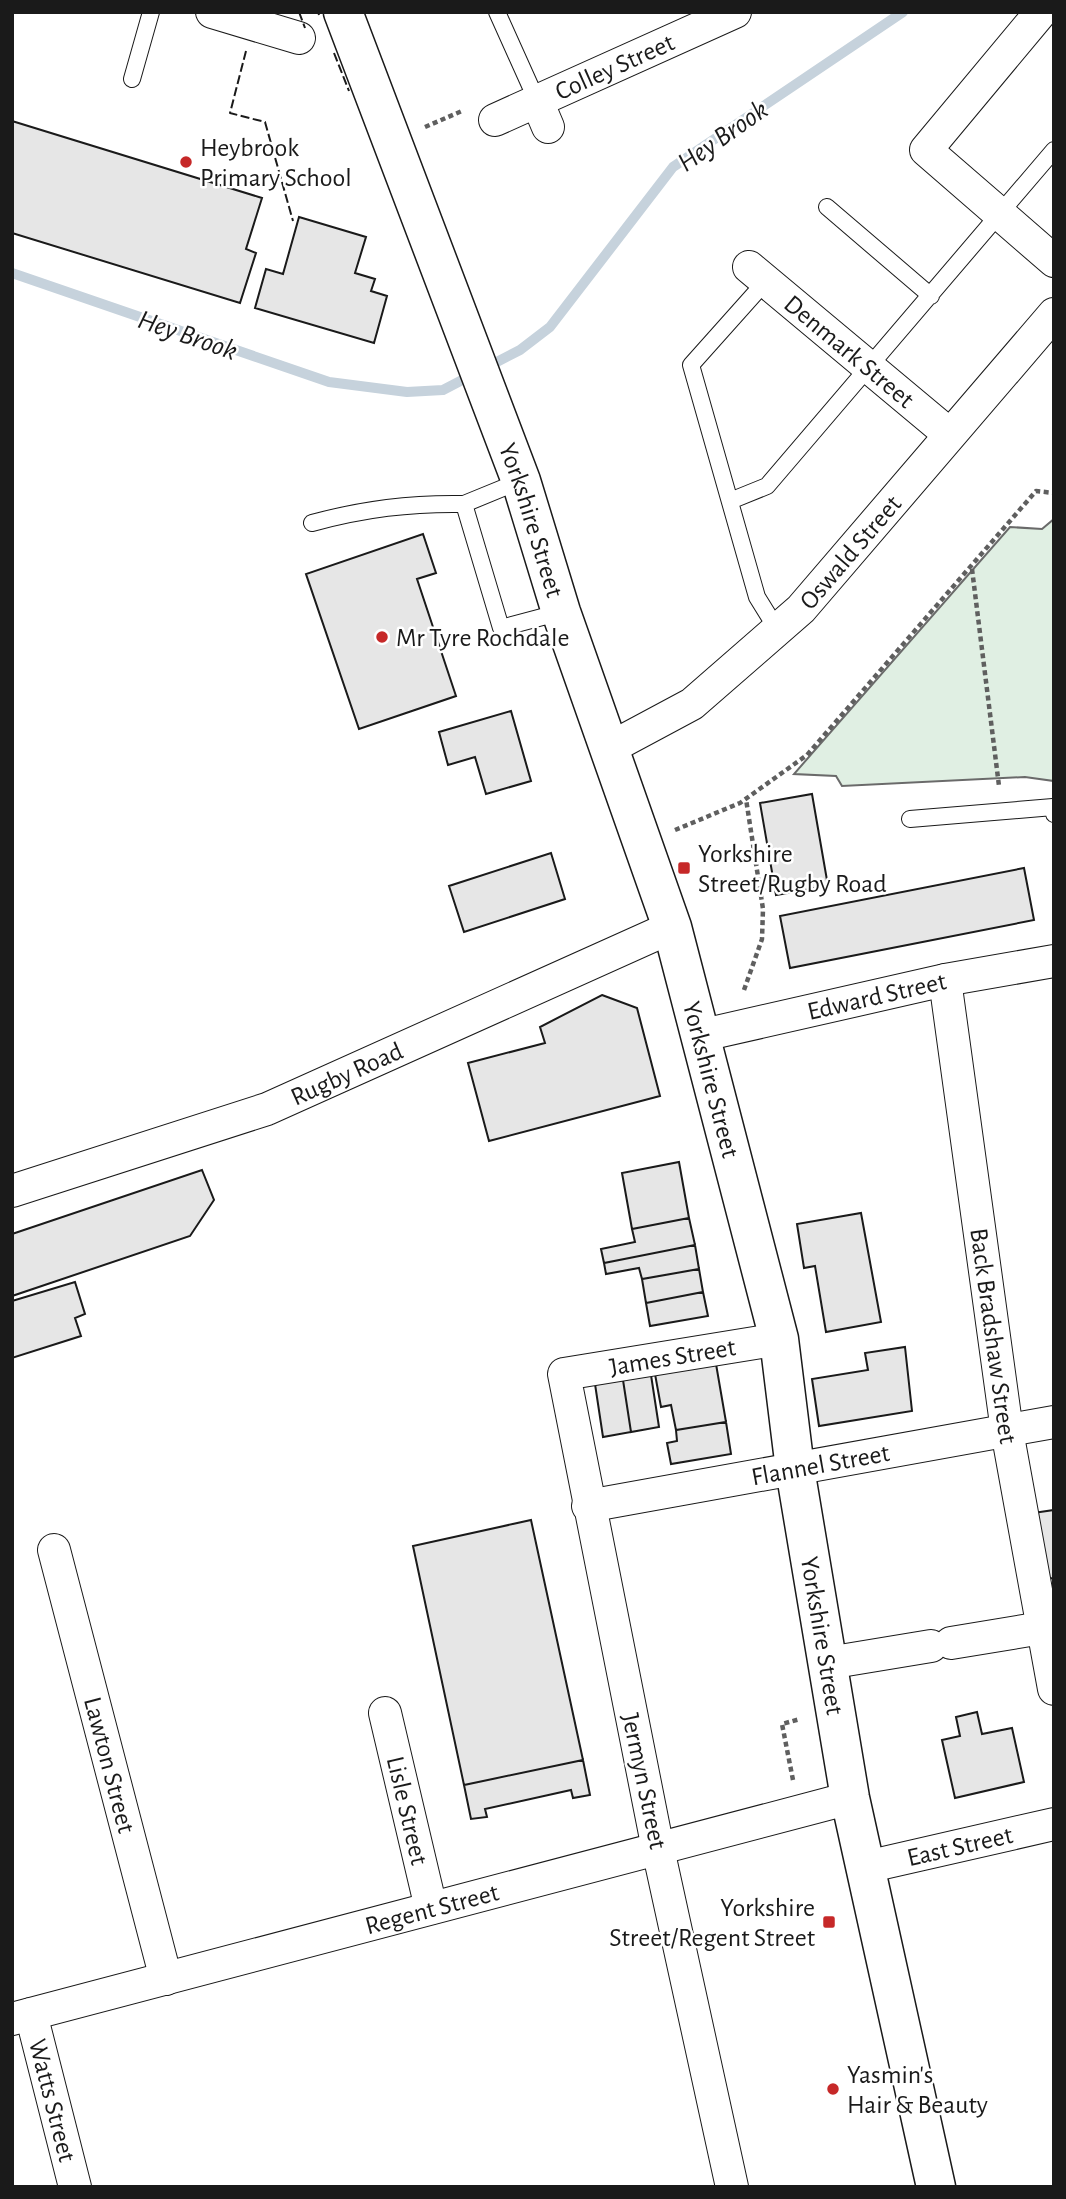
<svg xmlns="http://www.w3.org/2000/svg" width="1066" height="2199" viewBox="0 0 1066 2199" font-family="'Alegreya Sans',sans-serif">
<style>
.green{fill:#e0efe3;stroke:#6a6a6a;stroke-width:2}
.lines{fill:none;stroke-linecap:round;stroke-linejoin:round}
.stream{stroke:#c6d2dc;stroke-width:10}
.building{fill:#e6e6e6;stroke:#1a1a1a;stroke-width:2}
.lane-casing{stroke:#1a1a1a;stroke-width:18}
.street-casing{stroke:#1a1a1a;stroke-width:34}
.highway-casing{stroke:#1a1a1a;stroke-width:41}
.path{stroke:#5f5f5f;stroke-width:4.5;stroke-dasharray:5 3.5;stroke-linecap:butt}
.lane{stroke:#fff;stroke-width:16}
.street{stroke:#fff;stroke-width:32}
.highway{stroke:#fff;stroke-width:38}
.fence{stroke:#1a1a1a;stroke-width:2;stroke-dasharray:9 3.5;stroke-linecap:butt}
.poi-dot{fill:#c62828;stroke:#fff;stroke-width:2.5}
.labels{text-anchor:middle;stroke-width:5;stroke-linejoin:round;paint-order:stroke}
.street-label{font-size:26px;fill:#1a1a1a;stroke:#fff}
.poi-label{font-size:26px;fill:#1a1a1a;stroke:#fff;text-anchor:start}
.water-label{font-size:28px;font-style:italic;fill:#1a1a1a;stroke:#fff}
</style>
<rect width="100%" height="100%" fill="#fff"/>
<path class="green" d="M 1054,519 L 1054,781 L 1025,777 L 842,786 L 836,776 L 794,774 L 1010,527 L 1042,529 Z"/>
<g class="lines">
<path class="stream" d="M 12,273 L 329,382 L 407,392 L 443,390 L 520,350 L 550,327 L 673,167 L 903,12"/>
</g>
<path class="building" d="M 12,121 L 262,198 L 246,249 L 256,253 L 240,303 L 12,233 Z
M 299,217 L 366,237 L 355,273 L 375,279 L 371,291 L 387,296 L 374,343 L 255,308 L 266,269 L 283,274 Z
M 423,534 L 436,573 L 417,579 L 456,696 L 359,729 L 306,574 Z
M 511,711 L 531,781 L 486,794 L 475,757 L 448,765 L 439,732 Z
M 812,794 L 828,886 L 776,895 L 760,803 Z
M 551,853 L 565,899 L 464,932 L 449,886 Z
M 1024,868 L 1034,920 L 790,968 L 780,916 Z
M 602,995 L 637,1008 L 660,1096 L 489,1141 L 468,1063 L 545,1043 L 540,1027 Z
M 679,1162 L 689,1218 L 632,1229 L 622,1173 Z
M 202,1170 L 214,1200 L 190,1236 L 12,1296 L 12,1234 Z
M 861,1213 L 881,1322 L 826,1332 L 815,1266 L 804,1268 L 797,1224 Z
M 689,1218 L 695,1245 L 604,1263 L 601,1249 L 635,1242 L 632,1229 Z
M 695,1245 L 699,1269 L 642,1279 L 639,1268 L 606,1274 L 604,1263 Z
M 699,1269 L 703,1292 L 646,1303 L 642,1279 Z
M 75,1282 L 85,1314 L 75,1318 L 81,1336 L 12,1358 L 12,1301 Z
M 703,1292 L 708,1316 L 650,1326 L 646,1303 Z
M 905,1347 L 912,1411 L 819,1426 L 812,1379 L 868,1370 L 865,1353 Z
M 716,1364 L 726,1422 L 676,1430 L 671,1405 L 661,1407 L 655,1374 Z
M 651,1375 L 659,1427 L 631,1432 L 623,1380 Z
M 623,1380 L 631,1432 L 603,1437 L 595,1384 Z
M 726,1422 L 731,1454 L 671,1464 L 667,1443 L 677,1441 L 676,1430 Z
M 1054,1510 L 1054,1578 L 1036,1580 L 1026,1514 Z
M 531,1520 L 583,1760 L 464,1785 L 413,1546 Z
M 977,1712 L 982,1734 L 1012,1728 L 1024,1782 L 955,1798 L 942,1740 L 960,1736 L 956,1717 Z
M 583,1760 L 590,1795 L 573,1798 L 571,1790 L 485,1809 L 487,1817 L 471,1819 L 464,1785 Z"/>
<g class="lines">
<defs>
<path id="lane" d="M 497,12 L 537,101
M 132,79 L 151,12
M 827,207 L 931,296
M 766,281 L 691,365 L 757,597 L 778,631
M 520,481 L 464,504 L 501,628 L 561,612
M 730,501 L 767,486 L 1054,150
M 312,523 C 364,509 410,503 464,504
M 910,819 L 1053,807 L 1054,814"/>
<g id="street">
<path d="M 212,12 L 299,38"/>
<path d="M 1041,12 L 926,150 L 1054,261"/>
<path d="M 537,101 L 548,127"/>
<path id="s1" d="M 495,120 L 735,12"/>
<path id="s2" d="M 749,267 L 949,434"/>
<path id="s3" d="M 608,749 L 692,704 L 801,609 L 1054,314"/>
<path id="s4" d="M 945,980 L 1007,1431 L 1054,1689"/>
<path id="s5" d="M 699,1036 L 945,980 L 1054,961"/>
<path id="s6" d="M 12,1191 L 267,1109 L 672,927"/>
<path id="s7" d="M 588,1506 L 1054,1422"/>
<path id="s8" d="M 54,1550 L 166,1979"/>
<path d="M 951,1643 L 1054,1626"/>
<path d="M 828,1663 L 931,1646"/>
<path id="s9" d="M 385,1713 L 431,1908"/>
<path id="s10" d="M 866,1867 L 1054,1824"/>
<path id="s11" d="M 31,2014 L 75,2187"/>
<path id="s12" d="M 12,2019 L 850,1798"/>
<path id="s13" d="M 732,2187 L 658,1849 L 564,1374 L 779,1339"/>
</g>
<g id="highway">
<path id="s14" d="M 343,12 L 521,481 L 561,612 L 672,927 L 779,1339 L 795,1469 L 850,1798 L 936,2187"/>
</g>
</defs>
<use href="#lane" class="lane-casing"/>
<use href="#street" class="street-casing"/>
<use href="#highway" class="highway-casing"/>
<path class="path" d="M 425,127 L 462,111
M 972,569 L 999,786
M 675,830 L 740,803 L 807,755 L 1036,491 L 1054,493
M 744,990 L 762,939 L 763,909 L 746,799
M 793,1780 L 782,1724 L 800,1719"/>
<use href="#lane" class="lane"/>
<use href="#street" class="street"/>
<use href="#highway" class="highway"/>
<path class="fence" d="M 299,12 L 305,28
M 318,12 L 319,15
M 246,51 L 230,113 L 265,122 L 293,221
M 334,53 L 349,91"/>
</g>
<g class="poi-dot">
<circle cx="186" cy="162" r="7"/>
<circle cx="382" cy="637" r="7"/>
<rect x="677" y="861" width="14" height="14" rx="3.5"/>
<rect x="822" y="1915" width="14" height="14" rx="3.5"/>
<circle cx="833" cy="2089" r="7"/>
</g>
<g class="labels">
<g class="street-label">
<text dy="9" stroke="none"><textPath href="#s1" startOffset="131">Colley Street</textPath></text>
<text dy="9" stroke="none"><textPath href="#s2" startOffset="131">Denmark Street</textPath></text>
<text dy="9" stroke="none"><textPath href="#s14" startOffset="542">Yorkshire Street</textPath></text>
<text dy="9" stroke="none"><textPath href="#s3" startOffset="315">Oswald Street</textPath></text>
<text dy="9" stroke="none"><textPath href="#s5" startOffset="182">Edward Street</textPath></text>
<text dy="9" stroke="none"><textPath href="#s6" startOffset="355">Rugby Road</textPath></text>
<text dy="9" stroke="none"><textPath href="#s14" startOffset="1130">Yorkshire Street</textPath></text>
<text dy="9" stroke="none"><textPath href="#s4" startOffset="359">Back Bradshaw Street</textPath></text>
<text dy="9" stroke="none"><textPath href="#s13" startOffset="940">James Street</textPath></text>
<text dy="9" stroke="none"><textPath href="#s7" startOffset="236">Flannel Street</textPath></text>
<text dy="9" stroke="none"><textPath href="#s14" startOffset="1698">Yorkshire Street</textPath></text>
<text dy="9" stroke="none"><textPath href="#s8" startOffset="222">Lawton Street</textPath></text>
<text transform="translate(645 1781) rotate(78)" y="9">Jermyn Street</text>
<text dy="9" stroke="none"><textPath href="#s9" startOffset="100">Lisle Street</textPath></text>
<text dy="9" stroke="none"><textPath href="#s10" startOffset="96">East Street</textPath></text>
<text dy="9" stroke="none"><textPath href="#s12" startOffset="434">Regent Street</textPath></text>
<text dy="9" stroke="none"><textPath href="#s11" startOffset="89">Watts Street</textPath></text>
</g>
<g class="poi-label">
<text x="200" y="156">Heybrook<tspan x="200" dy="30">Primary School</tspan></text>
<text x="396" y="646">Mr Tyre Rochdale</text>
<text x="698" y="862">Yorkshire<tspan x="698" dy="30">Street/Rugby Road</tspan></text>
<text x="815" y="1916" text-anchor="end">Yorkshire<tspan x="815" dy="30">Street/Regent Street</tspan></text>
<text x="847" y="2083">Yasmin's<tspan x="847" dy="30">Hair &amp; Beauty</tspan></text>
</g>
<g class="water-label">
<text transform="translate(722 135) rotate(-35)" y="10">Hey Brook</text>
<text transform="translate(188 334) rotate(19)" y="10">Hey Brook</text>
</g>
</g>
<rect width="1066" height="2199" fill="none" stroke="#1a1a1a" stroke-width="28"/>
</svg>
